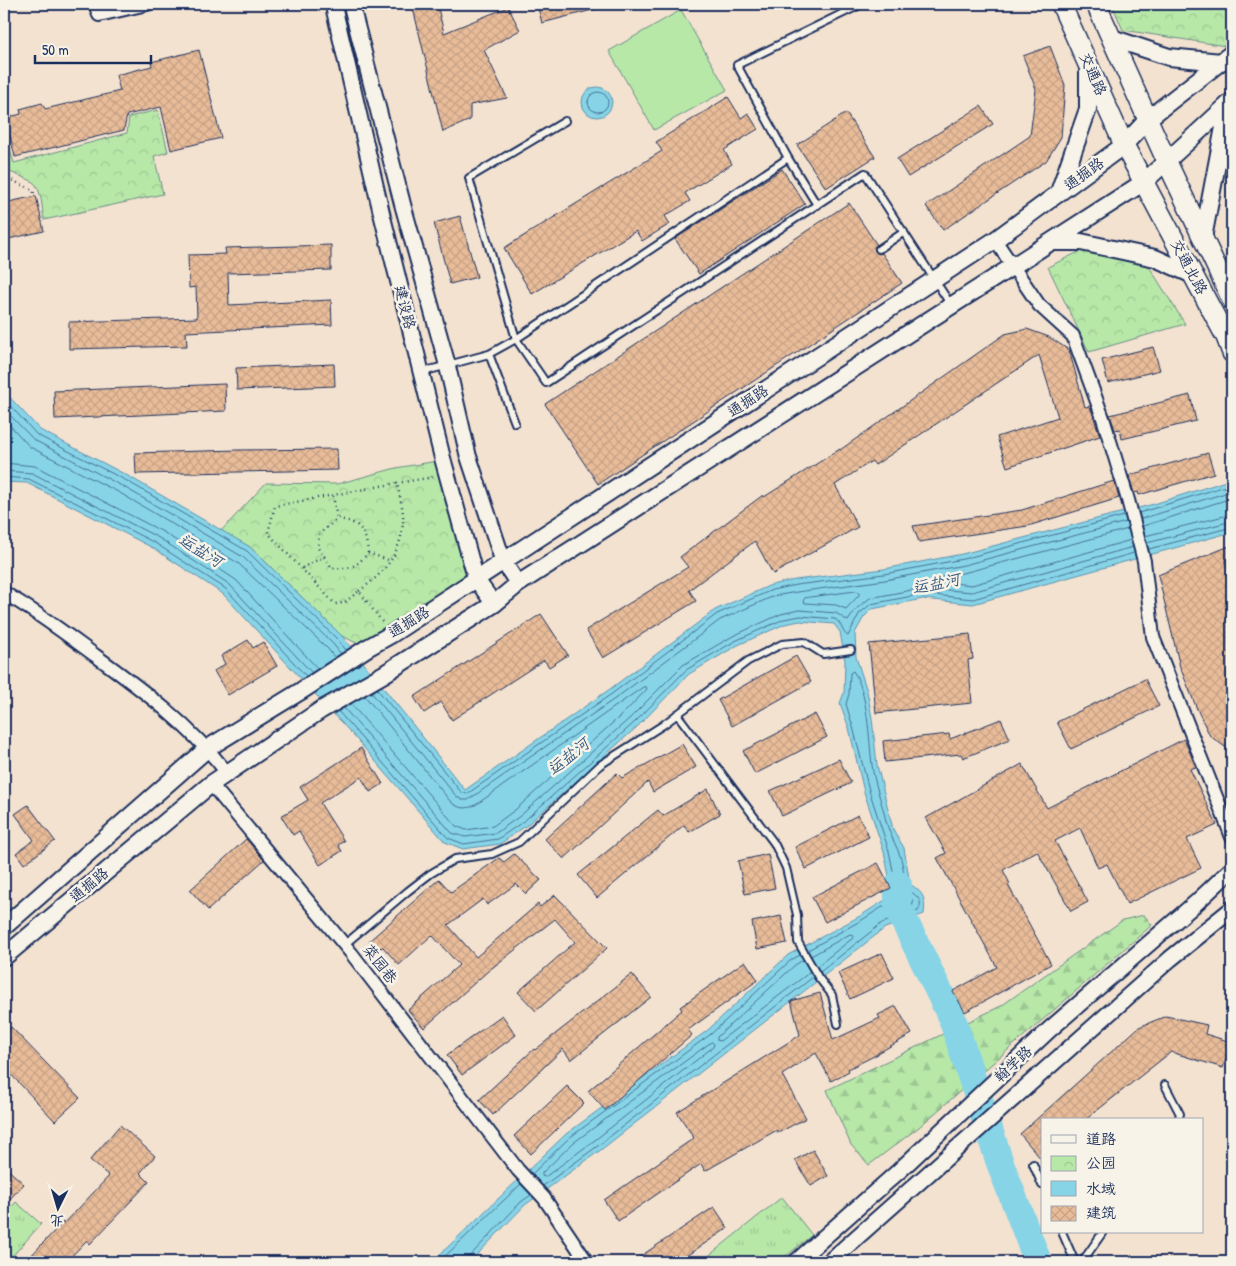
<svg xmlns="http://www.w3.org/2000/svg" width="1236" height="1266" viewBox="0 0 1236 1266" font-family="'Patrick Hand','LXGW WenKai TC',sans-serif">
<style>
.grass{fill:url(#grass-tufts);stroke:#698c83}
.forest{fill:url(#forest-firs);stroke:#698c83}
.park{fill:url(#park-crowns);stroke:#698c83}
.garden{fill:#b7e8a8;stroke:#698c83}
.water{fill:#87d4e7;stroke:#5c92b0}
.lines{fill:none;stroke-linecap:round;stroke-linejoin:round}
.shore{stroke:#467195;stroke-width:1}
.river{stroke:#87d4e7;stroke-width:28}
.building{fill:url(#building-cross-hatch);stroke:#1b2f5e}
.service-casing{stroke:#1b2f5e;stroke-width:10}
.minor-casing{stroke:#1b2f5e;stroke-width:16}
.tertiary-casing{stroke:#1b2f5e;stroke-width:19}
.secondary-casing{stroke:#1b2f5e;stroke-width:20}
.primary-casing{stroke:#1b2f5e;stroke-width:22}
.path{stroke:#1b2f5e;stroke-width:2.5;stroke-dasharray:1 4;stroke-linecap:butt}
.service{stroke:#f7f3e8;stroke-width:6}
.minor{stroke:#f7f3e8;stroke-width:12}
.tertiary{stroke:#f7f3e8;stroke-width:15}
.secondary{stroke:#f7f3e8;stroke-width:16}
.primary{stroke:#f7f3e8;stroke-width:19}
.labels{text-anchor:middle;stroke-width:5;stroke-linejoin:round;paint-order:stroke}
.street-label{font-size:15px;fill:#1b2f5e;stroke:#f7f3e8}
.water-label{font-size:16px;font-style:italic;fill:#365880;stroke:#f7f3e8}
</style>
<defs>
<pattern id="grass-tufts" width="24" height="20" patternUnits="userSpaceOnUse" patternTransform="scale(1.25)"><rect width="24" height="20" fill="#b7e8a8"/><path d="M3 7l-1-3M5 7V3M7 7l1-3M15 17l-1-3M17 17v-4M19 17l1-3" fill="none" stroke="#9dc793"/></pattern>
<pattern id="forest-firs" width="22" height="20" patternUnits="userSpaceOnUse" patternTransform="scale(1.25)"><rect width="22" height="20" fill="#b7e8a8"/><path d="M5 1l3.5 6h-7zM16 11l3.5 6h-7z" fill="#9dc793"/></pattern>
<pattern id="park-crowns" width="20" height="18" patternUnits="userSpaceOnUse" patternTransform="scale(1.25)"><rect width="20" height="18" fill="#b7e8a8"/><path d="M2 6a3 3 0 1 1 6 0M12 15a3 3 0 1 1 6 0" fill="none" stroke="#9dc793"/></pattern>
<pattern id="building-cross-hatch" width="8" height="8" patternUnits="userSpaceOnUse" patternTransform="scale(1.25)"><rect width="8" height="8" fill="#e9bc99"/><path d="M0 0l8 8M0 8l8-8" fill="none" stroke="#c7a286"/></pattern>
</defs>
<rect width="100%" height="100%" fill="#f3e2d0"/>
<filter id="ink" filterUnits="userSpaceOnUse"><feTurbulence type="fractalNoise" baseFrequency=".02" numOctaves="2"/><feDisplacementMap in="SourceGraphic" scale="10" xChannelSelector="R" yChannelSelector="G"/><feConvolveMatrix kernelMatrix="1 2 1 2 8 2 1 2 1" color-interpolation-filters="sRGB"/></filter>
<g filter="url(#ink)">
<path class="grass" d="M 782,1197 L 812,1235 L 779,1262 L 701,1262 Z
M 16,1202 L 41,1224 L 7,1262 L 4,1262 L 4,1216 Z"/>
<path class="forest" d="M 1144,915 L 1152,925 L 919,1127 L 869,1165 L 851,1145 L 827,1090 L 1001,1006 L 1123,920 Z"/>
<path class="park" d="M 1112,4 L 1232,4 L 1232,47 L 1123,30 Z
M 158,110 L 168,152 L 154,156 L 163,194 L 44,220 C 42,209 42,189 33,182 C 26,177 13,175 4,168 L 4,129 L 14,163 L 127,133 L 129,117 Z
M 1095,244 L 1145,260 L 1185,324 L 1089,352 L 1048,267 Z
M 443,460 L 476,579 L 367,648 L 342,636 L 250,547 L 221,531 L 266,483 L 337,484 L 396,468 Z"/>
<path class="garden" d="M 681,10 L 727,90 L 654,130 L 609,51 Z"/>
<path class="water" d="M582 102a15 15 0 1 1 30 0a15 15 0 1 1-30 0Z
M 4,391 L 40,430 L 130,477 L 250,547 L 342,636 L 465,790 L 610,689 L 715,610 L 771,585 L 795,580 L 884,569 L 962,554 L 1154,504 L 1232,479 L 1232,532 L 973,604 L 923,599 L 872,609 L 864,617 L 855,633 L 856,657 L 867,691 L 872,718 L 877,765 L 893,829 L 904,848 L 910,884 C 923,893 926,897 924,914 L 885,928 L 602,1149 L 525,1205 L 470,1262 L 432,1262 L 566,1134 L 708,1030 L 788,955 L 860,916 L 893,895 L 884,852 L 864,792 L 849,728 L 840,703 L 844,693 L 845,661 L 840,632 L 834,624 L 800,621 L 785,624 L 738,645 L 689,674 L 638,726 L 527,825 L 500,844 L 463,849 L 445,842 L 352,734 L 223,594 L 153,548 L 27,483 L 4,482 Z"/>
<g class="lines">
<path class="shore" d="M588 102a10 10 0 1 1 20 0a10 10 0 1 1-20 0Z
M 4,399 L 37,435 L 127,481 L 247,551 L 338,640 L 346,650
M 4,409 L 34,440 L 124,487 L 243,557 L 333,644 L 341,654
M 4,419 L 30,447 L 120,493 L 238,563 L 328,649 L 335,658
M 4,463 L 35,466 L 163,532 L 236,580 L 318,669
M 4,471 L 32,473 L 159,538 L 229,584 L 312,673
M 4,477 L 29,479 L 155,543 L 226,589 L 306,676
M 1139,513 L 1232,484
M 1141,519 L 1232,491
M 1143,526 L 1232,498
M 1128,529 L 967,572 L 942,577 L 940,580 L 942,582 L 972,585 L 1131,540
M 1145,536 L 1232,514
M 1147,543 L 1232,521
M 1149,549 L 1232,527
M 857,591 L 859,592 L 859,595 L 846,609 L 836,605 L 805,603 L 803,601 L 805,598 Z
M 377,689 L 461,792 L 467,794 L 613,693 L 717,614 L 772,590 L 796,585 L 884,574 L 963,559 L 1124,516
M 371,692 L 456,796 L 462,800 L 468,800 L 616,698 L 720,620 L 774,596 L 797,592 L 885,580 L 964,565 L 1126,522
M 351,704 L 456,826 L 466,830 L 493,826 L 515,810 L 625,712 L 647,689 L 646,687 L 643,687 L 477,804 C 467,810 458,809 450,801 L 365,696
M 344,708 L 452,833 L 465,837 L 496,833 L 520,816 L 630,718 L 683,665 L 733,636 L 781,614 L 799,610 L 836,613 L 848,621 L 856,609 L 870,598 L 922,588 L 972,592 L 1133,547
M 338,711 L 448,838 L 464,844 L 498,839 L 524,821 L 635,722 L 686,670 L 735,641 L 784,619 L 801,616 L 835,619 C 842,623 842,633 848,636 L 859,614 L 871,604 L 923,594 L 973,599 L 1134,553
M 906,896 L 912,899 L 913,905 L 895,911 L 895,907 L 901,903 Z
M 808,950 L 862,920 L 895,899 L 898,895 L 889,851 L 869,790 L 853,727 L 846,704 L 849,694 L 850,673 L 853,671 C 868,691 869,740 872,765 C 874,783 882,802 886,821 C 890,837 900,850 903,867 C 904,873 903,881 906,886 C 911,895 926,897 918,911 L 882,923 L 820,972
M 811,956 L 850,934 L 853,935 L 853,938 L 817,966
M 803,960 L 795,965 L 717,1037 L 717,1040 L 720,1041 L 810,972
M 712,1042 L 714,1044 L 713,1047 L 595,1140 L 545,1177 L 542,1176 L 542,1173 L 573,1143 Z
M 532,1174 L 569,1138 L 711,1034 L 791,960 L 800,955
M 543,1186 L 599,1145 L 813,977
M 439,1262 L 521,1184
M 467,1262 L 469,1257 L 521,1202 L 531,1195"/>
<path class="river" d="M 898,885 L 898,908 L 952,1018 L 1000,1163 L 1038,1262"/>
</g>
<path class="building" d="M 412,4 L 437,4 L 444,33 L 508,7 L 520,30 L 484,50 L 507,98 L 470,105 L 470,120 L 443,132 Z
M 537,4 L 600,4 L 600,8 L 542,23 Z
M 1050,46 L 1065,85 L 1061,137 L 1046,161 L 943,230 L 926,206 L 1030,136 L 1036,89 L 1023,56 Z
M 199,50 L 221,138 L 171,150 L 161,107 L 127,115 L 124,130 L 15,157 L 6,118 L 21,114 L 20,109 L 42,103 L 45,109 L 120,91 L 116,75 L 152,66 L 151,62 Z
M 728,97 L 741,118 L 748,113 L 758,129 L 724,150 L 732,164 L 685,193 L 690,201 L 665,216 L 670,224 L 642,241 L 636,231 L 532,294 L 504,248 L 662,151 L 656,142 Z
M 981,106 L 993,124 L 908,177 L 897,159 Z
M 846,113 L 875,157 L 826,188 L 797,145 Z
M 782,169 L 805,204 L 699,274 L 675,239 Z
M 36,196 L 44,231 L 4,240 L 4,203 Z
M 849,203 L 877,245 L 874,247 L 875,251 L 879,254 L 882,253 L 902,283 L 598,484 L 545,404 Z
M 460,216 L 477,277 L 450,284 L 434,223 Z
M 331,245 L 331,270 L 228,273 L 229,305 L 331,300 L 332,325 L 186,332 L 187,346 L 69,349 L 69,322 L 197,318 L 196,287 L 189,288 L 188,255 L 226,254 L 225,248 Z
M 1027,329 L 1049,337 L 1069,350 L 1085,407 L 1090,406 L 1100,436 L 1007,467 L 997,437 L 1058,417 L 1039,355 L 875,465 L 872,461 L 835,485 L 858,527 L 773,574 L 755,541 L 689,590 L 696,601 L 603,658 L 586,630 L 688,567 L 680,557 L 763,495 L 764,497 L 840,449 L 840,450 L 1005,334 Z
M 1153,347 L 1160,370 L 1108,383 L 1102,360 Z
M 334,364 L 335,386 L 237,390 L 236,368 Z
M 225,384 L 226,411 L 55,419 L 54,391 Z
M 1190,395 L 1196,421 L 1122,439 L 1120,429 L 1115,430 L 1110,415 Z
M 337,449 L 338,470 L 136,474 L 135,453 L 238,450 Z
M 1208,453 L 1214,473 L 1139,495 L 1138,492 L 1134,493 L 1129,476 L 1133,474 Z
M 1114,481 L 1119,498 L 1028,526 L 919,542 L 913,526 L 1022,510 Z
M 1232,545 L 1232,752 L 1210,736 L 1197,709 L 1180,667 L 1158,575 Z
M 541,614 L 568,655 L 549,667 L 544,660 L 452,720 L 441,702 L 424,713 L 414,697 Z
M 970,634 L 973,659 L 968,660 L 972,703 L 876,713 L 869,644 Z
M 248,640 L 253,648 L 263,642 L 277,666 L 228,695 L 214,671 L 225,664 L 221,656 Z
M 796,656 L 811,682 L 732,726 L 718,700 Z
M 1145,679 L 1159,706 L 1071,749 L 1057,722 Z
M 815,714 L 827,737 L 755,774 L 743,751 Z
M 1001,719 L 1010,739 L 963,758 L 961,754 L 885,762 L 883,741 L 949,734 L 950,739 Z
M 1184,739 L 1196,767 L 1190,769 L 1217,825 L 1187,839 L 1201,868 L 1127,904 L 1107,864 L 1098,868 L 1080,828 L 1055,841 L 1088,902 L 1071,911 L 1037,851 L 1003,870 L 1010,884 L 1008,885 L 1051,964 L 965,1012 L 953,991 L 997,967 L 937,858 L 946,853 L 926,818 L 1022,764 L 1047,808 Z
M 682,744 L 696,767 L 653,792 L 648,782 L 564,859 L 545,839 L 617,773 L 622,778 Z
M 361,748 L 383,784 L 370,792 L 361,777 L 320,803 L 344,841 L 338,845 L 342,851 L 320,865 L 299,831 L 293,835 L 281,816 L 308,800 L 300,787 Z
M 839,759 L 851,783 L 782,816 L 770,791 Z
M 708,789 L 720,814 L 689,832 L 684,825 L 597,898 L 578,875 L 658,810 L 663,816 Z
M 28,805 L 55,841 L 24,864 L 16,853 L 34,840 L 15,814 Z
M 858,815 L 869,837 L 806,869 L 795,847 Z
M 246,839 L 264,860 L 208,910 L 190,890 Z
M 514,854 L 541,880 L 526,894 L 516,884 L 487,905 L 483,899 L 448,925 L 476,957 L 538,904 L 540,907 L 555,895 L 607,948 L 536,1011 L 518,992 L 575,942 L 555,919 L 488,971 L 424,1028 L 408,1010 L 459,965 L 432,935 L 399,965 L 383,947 L 376,949 L 369,941 L 439,879 L 451,892 L 499,858 L 504,862 Z
M 768,854 L 775,888 L 745,894 L 738,861 Z
M 878,863 L 891,888 L 825,922 L 812,897 Z
M 781,916 L 787,943 L 757,949 L 752,922 Z
M 882,953 L 894,978 L 850,999 L 838,973 Z
M 745,961 L 758,980 L 688,1030 L 692,1035 L 605,1110 L 588,1091 L 682,1010 L 680,1007 Z
M 632,974 L 651,997 L 571,1060 L 563,1049 L 493,1115 L 479,1100 L 534,1049 L 535,1050 Z
M 820,993 L 833,1040 L 880,1018 L 878,1015 L 896,1006 L 912,1034 L 878,1053 L 878,1054 L 848,1069 L 849,1071 L 831,1081 L 816,1053 L 782,1075 L 806,1118 L 778,1133 L 777,1130 L 705,1171 L 701,1164 L 618,1221 L 604,1200 L 694,1138 L 677,1112 L 800,1035 L 791,1001 Z
M 502,1015 L 516,1035 L 462,1075 L 447,1055 Z
M 1166,1016 L 1207,1025 L 1205,1034 L 1231,1042 L 1223,1068 L 1171,1052 L 1085,1120 L 1042,1120 L 1042,1160 L 1020,1134 L 1139,1027 Z
M 11,1027 L 80,1098 L 55,1121 L 4,1067 L 4,1033 Z
M 567,1086 L 584,1103 L 531,1154 L 514,1136 Z
M 120,1125 L 155,1156 L 140,1173 L 149,1182 L 90,1244 L 87,1240 L 66,1262 L 25,1262 L 63,1222 L 64,1224 L 109,1176 L 90,1160 Z
M 813,1150 L 828,1176 L 811,1186 L 795,1160 Z
M 4,1166 L 24,1184 L 4,1205 Z
M 714,1207 L 728,1228 L 677,1262 L 632,1262 Z"/>
<g class="lines">
<defs>
<path id="service" d="M 565,121 L 469,178 L 516,339 L 788,158 L 737,65 L 862,4
M 788,158 L 817,205
M 879,249 L 904,232
M 489,354 L 515,423
M 422,372 L 489,354 L 516,339 L 546,383 L 865,173 L 951,305
M 677,714 L 774,843 L 786,868 L 797,915 L 798,942 L 818,977 L 832,995 L 838,1024
M 344,945 L 408,891 L 430,874 L 455,859 L 492,854 L 519,842 L 600,765 L 663,725 L 748,661 L 782,644 L 804,642 L 823,654 L 851,650
M 1165,1085 L 1180,1114 L 1178,1120
M 1033,1164 L 1042,1185
M 1062,1232 L 1075,1262
M 1082,1262 L 1103,1232"/>
<path id="minor" d="M 95,4 L 99,15 L 147,4
M 995,240 L 1039,305 L 1073,336 L 1103,418 L 1128,500 L 1144,561 L 1153,637 L 1232,837
M 4,593 C 36,611 66,634 96,656 C 144,691 190,725 227,773
M 211,784 L 352,954 L 518,1170 L 544,1198 L 587,1262"/>
<path id="tertiary" d="M 333,4 L 382,215 L 443,460 L 476,579 L 494,604
M 351,4 L 403,206 L 446,360 L 468,455 L 503,561 L 518,584
M 796,1262 L 899,1171 L 1049,1030 L 1197,902 L 1232,869
M 829,1262 L 1170,959 L 1232,909"/>
<path id="secondary" d="M 1112,38 L 1169,57 L 1221,62
M 1059,192 L 1088,109 L 1088,67
M 1203,238 L 1228,106
M 1053,242 L 1081,242 L 1155,258 L 1193,275
M 4,927 L 208,748 L 301,691 L 367,648 L 392,634 L 995,240 L 1124,145 L 1149,118 L 1232,53
M 4,957 L 211,784 L 321,710 L 384,674 L 494,604 L 518,584 L 1144,182 L 1232,101"/>
<path id="primary" d="M 1061,4 L 1124,145 L 1226,337 L 1232,353
M 1096,4 L 1167,162 L 1232,300"/>
</defs>
<use href="#service" class="service-casing"/>
<use href="#minor" class="minor-casing"/>
<use href="#tertiary" class="tertiary-casing"/>
<use href="#secondary" class="secondary-casing"/>
<use href="#primary" class="primary-casing"/>
<path class="path" d="M 4,175 C 13,182 24,185 34,191 L 33,197
M 397,483 L 434,477
M 333,496 L 337,519
M 368,553 C 366,531 360,521 337,519 L 319,534 L 318,548 L 332,568 C 351,569 356,567 368,553 L 391,561
M 302,568 L 325,556
M 359,591 C 387,571 404,550 403,514 C 402,504 399,493 397,483 L 275,506 L 268,533 L 335,604 L 344,603 L 359,591 L 383,623"/>
<use href="#service" class="service"/>
<use href="#minor" class="minor"/>
<use href="#tertiary" class="tertiary"/>
<use href="#secondary" class="secondary"/>
<use href="#primary" class="primary"/>
</g>
</g>
<g class="labels">
<g class="street-label">
<text transform="translate(1093 74) rotate(66)" y="5">交通路</text>
<text transform="translate(1084 174) rotate(-36)" y="5">通掘路</text>
<text transform="translate(1189 267) rotate(62)" y="5">交通北路</text>
<text transform="translate(405 307) rotate(76)" y="5">建设路</text>
<text transform="translate(748 401) rotate(-33)" y="5">通掘路</text>
<text transform="translate(409 622) rotate(-32)" y="5">通掘路</text>
<text transform="translate(89 885) rotate(-40)" y="5">通掘路</text>
<text transform="translate(380 964) rotate(52)" y="5">菜园巷</text>
<text transform="translate(1013 1064) rotate(-43)" y="5">翰学路</text>
</g>
<g class="water-label">
<text transform="translate(201 550) rotate(32)" y="6">运盐河</text>
<text transform="translate(936 583) rotate(-11)" y="6">运盐河</text>
<text transform="translate(568 756) rotate(-39)" y="6">运盐河</text>
</g>
</g>
<rect width="1236" height="1266" fill="none" stroke="#f7f3e8" stroke-width="20"/>
<rect x="10" y="10" width="1216" height="1246" fill="none" stroke="#1b2f5e" stroke-width="2" filter="url(#ink)"/>
<rect x="1041" y="1118" width="162" height="115" fill="#f7f3e8" stroke="#9fa5b1"/>
<rect x="1051" y="1135" width="25" height="8" fill="#f7f3e8" stroke="#9fa5b1"/>
<text x="1086" y="1144" font-size="15" fill="#1b2f5e">道路</text>
<rect x="1051" y="1156" width="25" height="15" fill="url(#park-crowns)" stroke="#9fa5b1"/>
<text x="1086" y="1168" font-size="15" fill="#1b2f5e">公园</text>
<rect x="1051" y="1181" width="25" height="15" fill="#87d4e7" stroke="#9fa5b1"/>
<text x="1086" y="1194" font-size="15" fill="#1b2f5e">水域</text>
<rect x="1051" y="1206" width="25" height="15" fill="url(#building-cross-hatch)" stroke="#9fa5b1"/>
<text x="1086" y="1218" font-size="15" fill="#1b2f5e">建筑</text>
<g transform="translate(58 1208) rotate(185)" stroke="#f7f3e8" stroke-width="4" paint-order="stroke">
<path d="M0-4L9 19L0 12L-9 19Z" fill="#1b2f5e"/>
<text y="-8" font-size="14" font-weight="bold" text-anchor="middle" fill="#1b2f5e">北</text>
</g>
<path d="M35 55v8h116v-8" fill="none" stroke="#1b2f5e" stroke-width="2.5"/>
<text x="42" y="55" font-size="15" fill="#1b2f5e" stroke="#f7f3e8" stroke-width="4" paint-order="stroke">50 m</text>
</svg>
